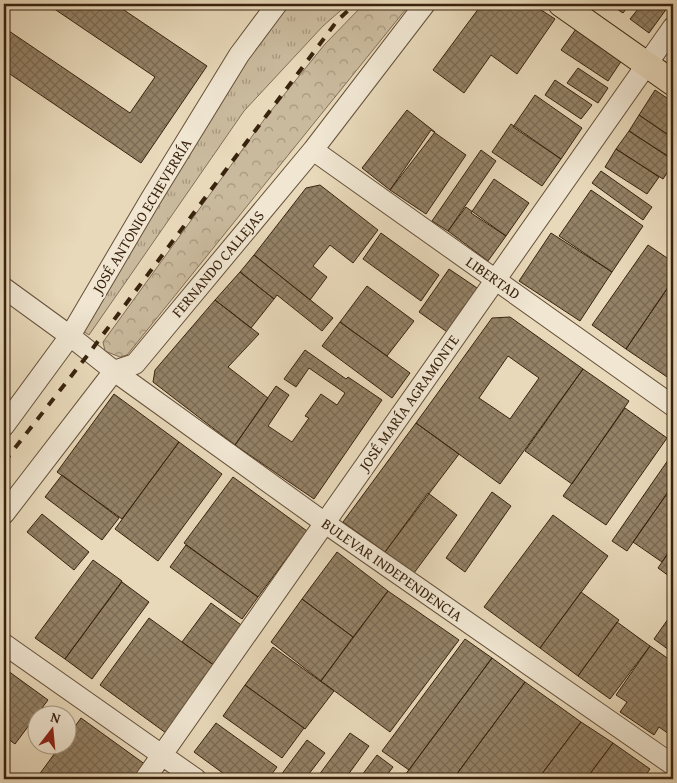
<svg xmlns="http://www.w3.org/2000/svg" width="677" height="783" viewBox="0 0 677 783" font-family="'Gentium Book Plus',serif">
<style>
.grass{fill:url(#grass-tufts);stroke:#826e56}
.park{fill:url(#park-crowns);stroke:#826e56}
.building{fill:url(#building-cross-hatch);stroke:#39230e;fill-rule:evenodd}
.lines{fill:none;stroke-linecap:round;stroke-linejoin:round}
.minor-casing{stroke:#655039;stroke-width:22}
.major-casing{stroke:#39230e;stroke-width:27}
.minor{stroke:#f0e6d2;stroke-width:20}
.major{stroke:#e8d9ba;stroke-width:25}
.rail{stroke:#39230e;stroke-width:4;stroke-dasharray:9 9;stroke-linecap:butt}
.labels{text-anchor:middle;stroke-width:4.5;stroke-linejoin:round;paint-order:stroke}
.street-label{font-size:15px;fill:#39230e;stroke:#f0e6d2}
</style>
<defs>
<pattern id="grass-tufts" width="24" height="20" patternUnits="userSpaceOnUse" patternTransform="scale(1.25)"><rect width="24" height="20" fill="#caba9d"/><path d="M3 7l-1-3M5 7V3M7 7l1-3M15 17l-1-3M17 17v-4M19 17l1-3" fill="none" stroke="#a5977e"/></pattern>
<pattern id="park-crowns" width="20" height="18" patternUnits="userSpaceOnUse" patternTransform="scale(1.25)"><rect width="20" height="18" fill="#caba9d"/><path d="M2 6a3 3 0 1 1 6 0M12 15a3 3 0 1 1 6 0" fill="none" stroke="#a5977e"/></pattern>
<pattern id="building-cross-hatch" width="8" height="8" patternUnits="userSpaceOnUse" patternTransform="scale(1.25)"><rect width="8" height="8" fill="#948267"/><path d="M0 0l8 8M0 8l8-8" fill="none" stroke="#7a6a53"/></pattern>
</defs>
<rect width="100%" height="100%" fill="#e8d9ba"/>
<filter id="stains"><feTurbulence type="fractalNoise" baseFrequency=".004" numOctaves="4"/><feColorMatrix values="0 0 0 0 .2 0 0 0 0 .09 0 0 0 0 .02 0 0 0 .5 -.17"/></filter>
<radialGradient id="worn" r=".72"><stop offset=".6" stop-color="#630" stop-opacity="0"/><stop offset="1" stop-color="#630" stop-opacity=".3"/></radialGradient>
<path class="grass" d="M 290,4 L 348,4 L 323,26 L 244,111 L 89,335 L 83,331 L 233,76 Z"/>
<path class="park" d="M 364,4 L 410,4 L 127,355 L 120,357 L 105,351 L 103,342 L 266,117 L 325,44 Z"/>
<path class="building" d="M 47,4 L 115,4 L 207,66 L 141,163 L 4,70 L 4,39 L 9,31 L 130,113 L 155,77 Z
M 482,4 L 532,4 L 555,19 L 517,74 L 491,55 L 464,93 L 433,70 Z
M 609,4 L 630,4 L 623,13 Z
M 642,4 L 670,4 L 649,33 L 630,19 Z
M 576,29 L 622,60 L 608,81 L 561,50 Z
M 578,68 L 608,88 L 598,103 L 567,83 Z
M 555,80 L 592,105 L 581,119 L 545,95 Z
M 655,90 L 673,102 L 673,133 L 671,137 L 639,115 Z
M 535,95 L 582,128 L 561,159 L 513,127 Z
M 407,110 L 435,132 L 390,190 L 362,168 Z
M 639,115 L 673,138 L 673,155 L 671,158 L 629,131 Z
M 511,124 L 561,159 L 542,186 L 492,152 Z
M 431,130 L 466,155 L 426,214 L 390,190 Z
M 629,131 L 673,160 L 673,164 L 663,179 L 616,149 Z
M 616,149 L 659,177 L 647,194 L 605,167 Z
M 481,150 L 496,161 L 448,231 L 432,221 Z
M 601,171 L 652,207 L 643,220 L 592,183 Z
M 494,179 L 529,203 L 506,236 L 471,213 Z
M 320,185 L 378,230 L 353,263 L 330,245 L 313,266 L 327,277 L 310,300 L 254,255 L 306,188 Z
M 591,190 L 643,226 L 612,272 L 559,236 Z
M 466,207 L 506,236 L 488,261 L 448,231 Z
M 381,233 L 439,275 L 421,301 L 363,259 Z
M 551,233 L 612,272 L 580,321 L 519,281 Z
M 648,245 L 673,262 L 673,280 L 626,349 L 592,325 Z
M 254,255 L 333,318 L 322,331 L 277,295 L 274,299 L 240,272 Z
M 449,269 L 480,290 L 450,334 L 419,312 Z
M 240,272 L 274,299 L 251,328 L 215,300 Z
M 673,280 L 673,381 L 626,349 Z
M 367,286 L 414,321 L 387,356 L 340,322 Z
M 215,300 L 259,334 L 228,367 L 268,398 L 235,445 L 153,382 L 155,370 Z
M 510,317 L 583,369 L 500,484 L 416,423 L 492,318 ZM 508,356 L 539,378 L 510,419 L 479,398 Z
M 340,322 L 410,373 L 392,398 L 322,346 Z
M 305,350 L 346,379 L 348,377 L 382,400 L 314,499 L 235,445 L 276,386 L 289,395 L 268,426 L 292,442 L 309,418 L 305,416 L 321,394 L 337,405 L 345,393 L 309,368 L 296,387 L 284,379 Z
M 583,369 L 629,401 L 572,484 L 525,451 Z
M 114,394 L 179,442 L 122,519 L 57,472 Z
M 625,408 L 667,438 L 606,525 L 563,496 Z
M 416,423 L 459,454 L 385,552 L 343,522 Z
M 179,442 L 222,474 L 158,561 L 115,529 Z
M 673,453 L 673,485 L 627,551 L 612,541 Z
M 62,475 L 119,518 L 102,540 L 45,497 Z
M 233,477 L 307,531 L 258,597 L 184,543 Z
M 673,485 L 673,546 L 662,562 L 633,542 Z
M 492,492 L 511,506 L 465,572 L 446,558 Z
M 428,493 L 457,515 L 414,573 L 385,552 Z
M 42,514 L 89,552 L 74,570 L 27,532 Z
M 553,515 L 608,556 L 540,648 L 484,607 Z
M 186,545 L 258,597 L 242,619 L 170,567 Z
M 673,546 L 673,579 L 658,568 Z
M 337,552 L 388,591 L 353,637 L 302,599 Z
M 93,560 L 122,581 L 65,659 L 35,638 Z
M 122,582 L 149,602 L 92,679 L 65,659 Z
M 388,591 L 459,640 L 390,732 L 321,681 Z
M 581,592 L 619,620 L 578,676 L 540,648 Z
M 302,599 L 353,637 L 321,681 L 271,642 Z
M 211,603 L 244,627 L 215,666 L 182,642 Z
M 673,612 L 673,653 L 654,639 Z
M 149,618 L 215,666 L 166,733 L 100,685 Z
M 617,622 L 650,646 L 610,699 L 578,676 Z
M 465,639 L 492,658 L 409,770 L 382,751 Z
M 650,646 L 673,662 L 673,728 L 669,734 L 659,727 L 654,735 L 620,712 L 627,702 L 616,695 Z
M 273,647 L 334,691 L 305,729 L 245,685 Z
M 492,658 L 525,682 L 453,779 L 402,779 Z
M 4,668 L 48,700 L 15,744 L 4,736 Z
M 525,682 L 581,722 L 538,779 L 453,779 Z
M 245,685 L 304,728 L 282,758 L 223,716 Z
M 81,718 L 146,765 L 135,779 L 36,779 L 60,746 L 68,746 L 68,736 Z
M 581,722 L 613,743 L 586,779 L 538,779 Z
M 216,723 L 277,767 L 268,779 L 231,779 L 194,752 Z
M 350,733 L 369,746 L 345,779 L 316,779 Z
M 307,740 L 325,753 L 305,779 L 278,779 Z
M 613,743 L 650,769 L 643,779 L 586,779 Z
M 377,755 L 393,767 L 384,779 L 359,779 Z"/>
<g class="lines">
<defs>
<path id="minor" d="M 313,150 L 673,406
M 4,288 L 70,336 L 114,371 L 325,523 L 673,765
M 4,426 L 70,336 L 150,200 L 239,55 L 277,4
M 4,514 L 114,371 L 135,364 L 313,150 L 425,4
M 4,644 L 196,779
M 145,779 L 673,27"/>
<path id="major" d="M 561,4 L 673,83"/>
</defs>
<use href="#minor" class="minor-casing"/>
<use href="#major" class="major-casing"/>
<use href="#minor" class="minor"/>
<use href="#major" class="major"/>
<path class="rail" d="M 4,462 L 90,352 L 337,21 L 355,4"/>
</g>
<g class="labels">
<g class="street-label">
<text transform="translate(142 216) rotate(-59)" y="5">JOSÉ ANTONIO ECHEVERRÍA</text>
<text transform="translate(218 264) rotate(-50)" y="5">FERNANDO CALLEJAS</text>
<text transform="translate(493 278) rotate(35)" y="5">LIBERTAD</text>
<text transform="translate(409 403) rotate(-55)" y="5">JOSÉ MARÍA AGRAMONTE</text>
<text transform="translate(392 570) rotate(35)" y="5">BULEVAR INDEPENDENCIA</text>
</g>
</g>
<rect width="677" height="783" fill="none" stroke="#e8d9ba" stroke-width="20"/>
<rect x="5" y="5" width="667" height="773" fill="none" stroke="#39230e" stroke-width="2.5"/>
<rect x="10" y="10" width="657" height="763" fill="none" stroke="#39230e"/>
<g transform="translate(52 730) rotate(16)"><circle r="24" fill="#f0e6d2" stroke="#a79884"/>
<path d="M0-4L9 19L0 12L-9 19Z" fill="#8f2418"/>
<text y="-8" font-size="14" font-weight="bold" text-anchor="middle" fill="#39230e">N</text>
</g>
<rect width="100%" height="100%" filter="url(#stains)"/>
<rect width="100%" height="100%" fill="url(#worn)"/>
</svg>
